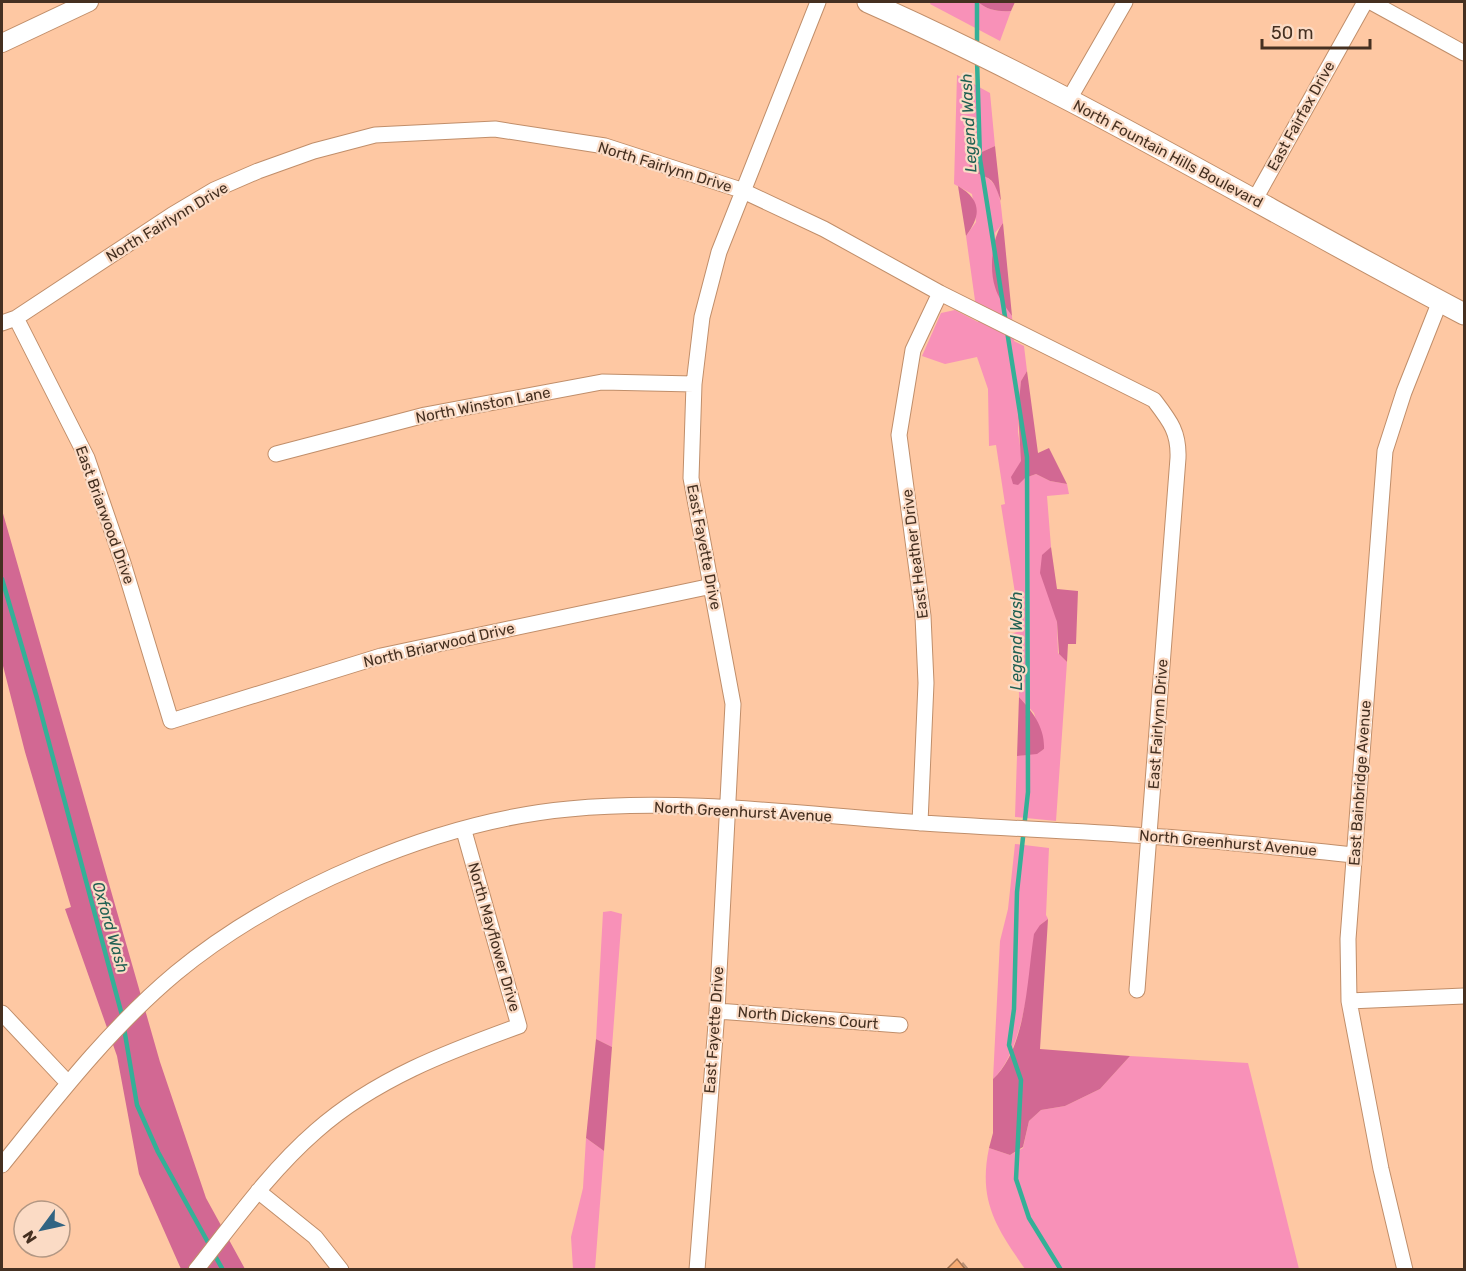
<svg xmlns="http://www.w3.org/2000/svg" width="1466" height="1271" viewBox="0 0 1466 1271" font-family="Rubik,sans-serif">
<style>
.green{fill:#f891b8}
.forest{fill:#d26893}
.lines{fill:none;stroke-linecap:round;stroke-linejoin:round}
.stream{stroke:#34b097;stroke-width:4.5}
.building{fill:#f8ad76;stroke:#a57452;stroke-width:1.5;filter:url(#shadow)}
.minor-casing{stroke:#c08e6a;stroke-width:17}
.tertiary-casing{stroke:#c08e6a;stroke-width:20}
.secondary-casing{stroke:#c08e6a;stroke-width:23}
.minor{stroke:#fff;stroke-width:15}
.tertiary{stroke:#fff;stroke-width:18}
.secondary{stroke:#fff;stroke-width:21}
.labels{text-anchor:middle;stroke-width:4.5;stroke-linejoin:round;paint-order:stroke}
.street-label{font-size:15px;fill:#453021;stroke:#fbdbc5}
.water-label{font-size:16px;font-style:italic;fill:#216153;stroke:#fbdbc5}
</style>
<defs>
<filter id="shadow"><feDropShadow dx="6" dy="4" stdDeviation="0" flood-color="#0004"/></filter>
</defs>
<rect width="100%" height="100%" fill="#fec8a3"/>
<path class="green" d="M 931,2 L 978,2 C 987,10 999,12 1011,11 L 1000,41 L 930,4 Z
M 957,75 L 990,93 L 995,146 L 973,156 L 975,172 C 1001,180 1000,198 1003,223 L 995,233 L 1000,298 L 1012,316 L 1014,341 L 1024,346 L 1027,371 L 1021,381 L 1018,432 L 1025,478 L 1036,474 L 1050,481 L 1067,484 L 1069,494 L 1047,496 L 1051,547 L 1042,556 L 1057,622 L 1058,653 L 1067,662 L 1056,821 L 1015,817 L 1017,756 L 1037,753 L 1044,749 L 1034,713 L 1019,697 L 1018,646 L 1010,634 L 1021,631 L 1001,505 L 1005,504 L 996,445 L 989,446 L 988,389 L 977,357 L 945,364 L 922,356 L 941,313 L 955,310 L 978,322 L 966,236 L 976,222 L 972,194 L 954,184 Z
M 1015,844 L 1049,848 L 1046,915 L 1048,919 L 1040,925 C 1031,967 1024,1051 993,1079 L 1000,941 L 1008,909 Z
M 611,911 L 622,914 L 612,1047 L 596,1039 L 603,912 Z
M 1130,1056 L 1248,1063 L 1299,1269 L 1025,1269 C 996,1227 978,1201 989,1148 L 1010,1155 L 1023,1148 L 1029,1121 L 1041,1110 L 1065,1106 L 1100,1089 Z
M 586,1138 L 604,1151 L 595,1269 L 573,1269 L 571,1237 L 583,1188 Z"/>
<path class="forest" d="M 978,2 L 1015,2 L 1011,11 C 999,12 987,10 978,2 Z
M 995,146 L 1001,201 C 991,173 992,182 970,169 L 969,162 L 973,156 Z
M 958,186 C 982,200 981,216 966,236 Z
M 1003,223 L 1012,316 C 1005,306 998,298 995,287 C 989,269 992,237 1003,223 Z
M 1027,371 L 1038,453 L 1049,448 L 1067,484 L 1050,481 L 1036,474 L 1025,478 L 1018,485 L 1013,484 L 1011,477 L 1021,461 L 1018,411 L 1021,381 Z
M 2,510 L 160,1062 L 206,1198 L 245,1269 L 181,1269 L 139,1174 L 117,1056 L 65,909 L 71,907 L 25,752 L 2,662 Z
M 1051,547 L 1057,589 L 1078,591 L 1076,644 L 1068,644 L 1067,662 L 1059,654 L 1057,622 L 1040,573 L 1042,555 Z
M 1019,697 C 1033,712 1045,728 1044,749 L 1037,754 L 1017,756 Z
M 1048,919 L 1040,1049 L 1130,1056 L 1100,1089 L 1065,1106 L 1041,1110 L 1029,1121 L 1023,1147 L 1010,1155 L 989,1148 L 993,1133 L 993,1079 C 1027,1048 1027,977 1034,934 L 1040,925 Z
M 596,1039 L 612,1047 L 604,1151 L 586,1138 Z"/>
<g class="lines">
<path class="stream" d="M 977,2 L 977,46
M 977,60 L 980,159 L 1006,323
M 1007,331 L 1027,457 L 1028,792 L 1017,892 L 1014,1009 L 1009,1045 L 1021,1080 L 1016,1179 L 1029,1218 L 1061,1270
M 2,579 L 37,698 L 123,1019
M 124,1028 L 137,1105 L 158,1152 L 210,1246
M 214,1254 L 223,1270"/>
</g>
<path class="building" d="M 957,1259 L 966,1270 L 946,1270 Z"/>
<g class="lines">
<defs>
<path id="minor" d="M 1371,2 L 1464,53
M 1068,101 L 1125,2
M 1255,199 L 1365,2
M 16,318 L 87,458 L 123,563 L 171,721 L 381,656 L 712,586
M 2,323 L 16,318 L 172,215 L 214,190 L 258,171 L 314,151 L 375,135 L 495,129 L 605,146 L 741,190 L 824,229 L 940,293 L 1154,400 C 1170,421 1179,432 1178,458 L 1137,990
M 276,454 L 425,415 L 602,382 L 694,384
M 920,823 L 926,683 L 923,616 L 899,435 L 913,350 L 940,293
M 1349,1001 L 1464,996
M 717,1011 L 900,1025
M 2,1013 L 68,1083
M 2,1165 C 56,1098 109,1029 176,973 C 278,889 438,821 569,809 C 682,798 797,814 910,822 C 989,828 1068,830 1147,836 C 1216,840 1285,848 1354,855
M 258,1191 L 315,1237 L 341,1270
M 196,1270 C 234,1222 270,1171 316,1131 C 375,1079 447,1052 519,1026 L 464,831
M 697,1270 L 717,1011 L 733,704 L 691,478 L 694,384 L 702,317 L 719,252 L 818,2
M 1405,1270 L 1381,1169 L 1349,1001 L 1348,939 L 1385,451 L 1404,392 L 1440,301"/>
<path id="tertiary" d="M 2,43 L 89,2"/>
<path id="secondary" d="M 868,2 C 1073,93 1266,210 1464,314"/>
</defs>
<use href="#minor" class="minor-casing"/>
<use href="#tertiary" class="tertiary-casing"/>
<use href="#secondary" class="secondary-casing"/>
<use href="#minor" class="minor"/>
<use href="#tertiary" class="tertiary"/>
<use href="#secondary" class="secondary"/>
</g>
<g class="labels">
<g class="street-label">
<text transform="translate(1301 116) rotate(-61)" y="5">East Fairfax Drive</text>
<text transform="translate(1168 154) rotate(28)" y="5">North Fountain Hills Boulevard</text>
<text transform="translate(665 167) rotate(17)" y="5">North Fairlynn Drive</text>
<text transform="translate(167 222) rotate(-31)" y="5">North Fairlynn Drive</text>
<text transform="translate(483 405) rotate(-11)" y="5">North Winston Lane</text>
<text transform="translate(105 515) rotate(70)" y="5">East Briarwood Drive</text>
<text transform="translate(704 547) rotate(79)" y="5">East Fayette Drive</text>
<text transform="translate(915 554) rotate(-97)" y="5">East Heather Drive</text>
<text transform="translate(439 645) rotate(-13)" y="5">North Briarwood Drive</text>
<text transform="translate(1158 724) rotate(-86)" y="5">East Fairlynn Drive</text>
<text transform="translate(1360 783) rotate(-86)" y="5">East Bainbridge Avenue</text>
<text transform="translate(743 812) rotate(3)" y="5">North Greenhurst Avenue</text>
<text transform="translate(1228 843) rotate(5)" y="5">North Greenhurst Avenue</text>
<text transform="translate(494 937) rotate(74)" y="5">North Mayflower Drive</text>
<text transform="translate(808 1018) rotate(5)" y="5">North Dickens Court</text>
<text transform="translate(714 1030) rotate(-86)" y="5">East Fayette Drive</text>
</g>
<g class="water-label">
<text transform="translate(968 123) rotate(-93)" y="6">Legend Wash</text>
<text transform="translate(1016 641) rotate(-90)" y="6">Legend Wash</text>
<text transform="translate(111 927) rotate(74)" y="6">Oxford Wash</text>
</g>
</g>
<rect width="1466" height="1271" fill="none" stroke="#453021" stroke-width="6"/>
<g transform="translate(42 1229) rotate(237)"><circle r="28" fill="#fbdbc5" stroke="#b29783" stroke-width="1.5"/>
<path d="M0-4.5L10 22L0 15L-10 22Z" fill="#326482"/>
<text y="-9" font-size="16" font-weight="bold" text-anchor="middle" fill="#453021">N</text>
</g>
<path d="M1262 39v9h108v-9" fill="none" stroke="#453021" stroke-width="3"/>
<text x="1271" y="39" font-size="18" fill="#453021" stroke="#fbdbc5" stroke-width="4.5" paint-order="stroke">50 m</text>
</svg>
